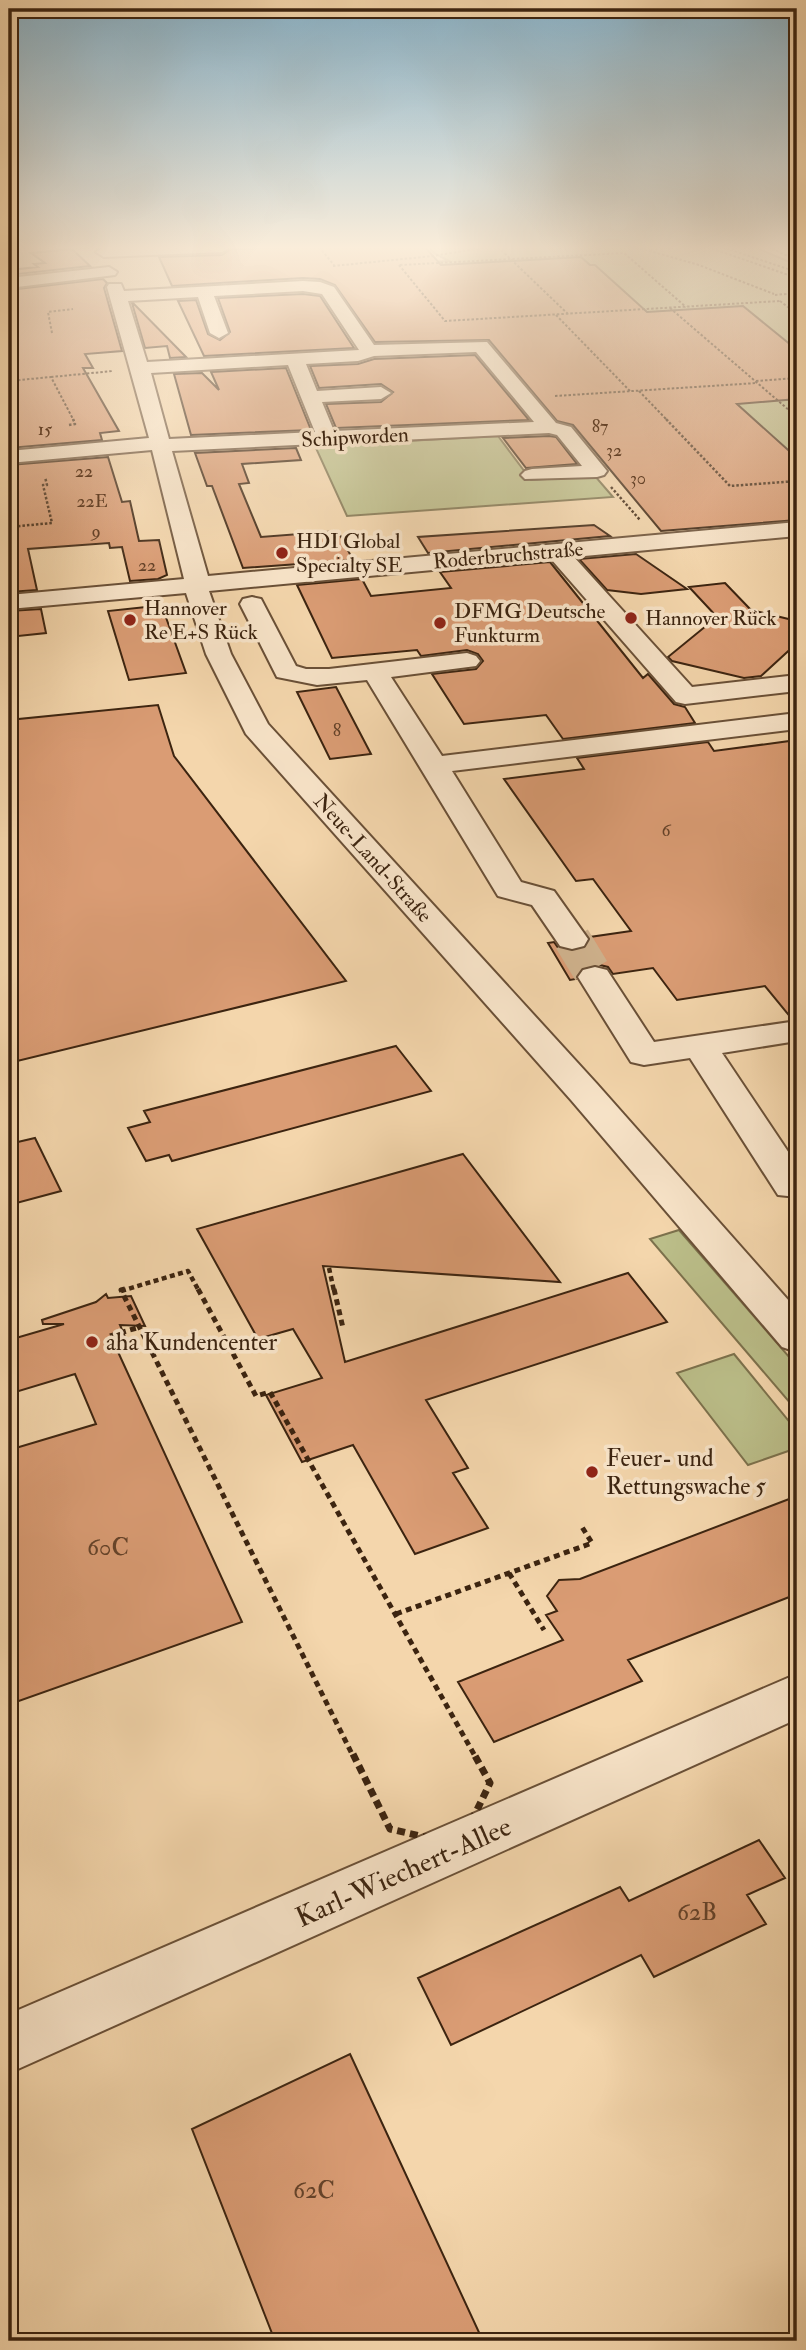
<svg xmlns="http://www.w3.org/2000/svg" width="806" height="2350" viewBox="0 0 806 2350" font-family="'IM FELL Double Pica',serif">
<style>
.green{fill:#bbbe89;stroke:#7c714c;stroke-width:2}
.building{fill:#da9c74;stroke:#3c2410;stroke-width:2}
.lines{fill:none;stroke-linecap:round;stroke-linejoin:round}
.minor-tunnel{stroke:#cfb28d;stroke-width:37;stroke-dasharray:37 18;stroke-linecap:butt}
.minor-casing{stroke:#6a5037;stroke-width:4}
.path-far4{stroke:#3c2410;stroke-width:2;stroke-dasharray:2.5 2;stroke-linecap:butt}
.path-far3{stroke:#3c2410;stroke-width:2.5;stroke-dasharray:2.5 2;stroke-linecap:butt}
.path-far2{stroke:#3c2410;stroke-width:4.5;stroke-dasharray:5 3.5;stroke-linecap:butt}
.path-far1{stroke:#3c2410;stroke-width:5;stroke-dasharray:6 4.5;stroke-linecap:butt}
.path{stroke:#3c2410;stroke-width:7;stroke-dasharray:8 5;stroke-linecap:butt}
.minor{fill:#f8e4c9;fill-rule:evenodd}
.poi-dot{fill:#8f2418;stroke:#f8e4c9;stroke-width:2.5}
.labels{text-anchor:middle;stroke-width:7;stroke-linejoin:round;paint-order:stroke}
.far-number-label{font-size:18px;fill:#644229}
.far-street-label{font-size:21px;fill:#3c2410;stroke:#f8e4c9}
.far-poi-label{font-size:21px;fill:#3c2410;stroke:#f8e4c9;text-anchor:start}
.poi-label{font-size:24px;fill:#3c2410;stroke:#f8e4c9;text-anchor:start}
.near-number-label{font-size:24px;fill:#644229}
.near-street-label{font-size:28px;fill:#3c2410;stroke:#f8e4c9}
</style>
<rect width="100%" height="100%" fill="#f4d6ac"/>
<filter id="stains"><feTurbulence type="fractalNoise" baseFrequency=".00286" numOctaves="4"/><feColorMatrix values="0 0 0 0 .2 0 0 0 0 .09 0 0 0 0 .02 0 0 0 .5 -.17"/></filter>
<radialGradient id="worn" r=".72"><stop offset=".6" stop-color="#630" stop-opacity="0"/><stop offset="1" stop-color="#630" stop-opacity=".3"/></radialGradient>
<path class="green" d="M 429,247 L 754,247 L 797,265 L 797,486 L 719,491 L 386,264 L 449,261 L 434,253 Z
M 498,436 L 531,480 L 595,476 L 613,497 L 347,516 L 315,446 Z
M 679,1230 L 797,1366 L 797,1411 L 650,1239 Z
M 734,1354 L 797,1431 L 797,1448 L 748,1465 L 677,1373 Z"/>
<path class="building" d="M 294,247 L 425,247 L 441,265 L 581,257 L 590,265 L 595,265 L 647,312 L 743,306 L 797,350 L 797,399 L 737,404 L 797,458 L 797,520 L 661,531 L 573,425 L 557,421 L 489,340 L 375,342 L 335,285 L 320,279 L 303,278 L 172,286 L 159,257 L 222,255 L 231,249 Z
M 72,249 L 90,266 L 9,275 L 9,270 L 38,267 L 34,264 L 45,263 L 31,253 Z
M 103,279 L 107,283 L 104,288 L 122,351 L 85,354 L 93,368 L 83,368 L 119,431 L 100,433 L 102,440 L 9,448 L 9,290 Z
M 303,294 L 320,296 L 354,348 L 204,356 L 178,301 L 196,300 L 208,334 L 220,340 L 230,332 L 218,298 Z
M 132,303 L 133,303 L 186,357 L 170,358 L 167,346 L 145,348 Z
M 475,355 L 529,420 L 336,428 L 326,404 L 381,402 L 393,392 L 381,384 L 319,388 L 310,366 L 358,364 L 374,359 Z
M 286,368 L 311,430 L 191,435 L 174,374 L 202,373 L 219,390 L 211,372 Z
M 549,436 L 556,437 L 577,464 L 526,468 L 503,438 Z
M 296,448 L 301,460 L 242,464 L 249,483 L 239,484 L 261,537 L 338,531 L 353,560 L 243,568 L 212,486 L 207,486 L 195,453 Z
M 108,457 L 122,502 L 130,501 L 139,541 L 159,540 L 167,575 L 158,579 L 130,581 L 122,547 L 110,548 L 109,543 L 28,549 L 37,590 L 9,592 L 9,465 Z
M 594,525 L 610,536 L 428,553 L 418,537 Z
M 636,554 L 687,589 L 641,594 L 607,590 L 579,559 Z
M 550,562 L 643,678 L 648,674 L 674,704 L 685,707 L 695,723 L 563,739 L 546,715 L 464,724 L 432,674 L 476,669 L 483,661 L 478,654 L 467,650 L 421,656 L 417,650 L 332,658 L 297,585 L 362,579 L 371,596 L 451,588 L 440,572 Z
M 725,583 L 751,610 L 797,621 L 797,643 L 761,676 L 744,678 L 672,661 L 668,657 L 717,617 L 689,587 Z
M 146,607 L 164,612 L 186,673 L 129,680 L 108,611 Z
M 41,609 L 46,633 L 9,637 L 9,611 Z
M 336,687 L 371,754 L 330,759 L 297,692 Z
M 158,705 L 174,756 L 346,981 L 9,1063 L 9,720 Z
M 797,740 L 797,1019 L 792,1019 L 765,986 L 677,1000 L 653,968 L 613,974 L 608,967 L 596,964 L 582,967 L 576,975 L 576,979 L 570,980 L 548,943 L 554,942 L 559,949 L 573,952 L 586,947 L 590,937 L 631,931 L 593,879 L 576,881 L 504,779 L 584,769 L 577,758 L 708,742 L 714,751 Z
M 396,1046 L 431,1091 L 172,1161 L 169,1155 L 146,1161 L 128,1128 L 150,1122 L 144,1111 Z
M 35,1138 L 61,1191 L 9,1205 L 9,1144 Z
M 463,1154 L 560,1282 L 323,1266 L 345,1362 L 628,1273 L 667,1322 L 426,1400 L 468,1468 L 453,1473 L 488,1528 L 415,1554 L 353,1445 L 302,1462 L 266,1395 L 322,1378 L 293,1329 L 258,1339 L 197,1229 Z
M 106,1294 L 108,1298 L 131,1296 L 145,1326 L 120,1325 L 125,1337 L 113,1341 L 242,1622 L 16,1702 L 9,1682 L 9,1450 L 96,1424 L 75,1374 L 9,1394 L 9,1340 L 64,1324 L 43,1324 L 42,1320 L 96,1302 Z
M 797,1496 L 797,1594 L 628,1660 L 642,1681 L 494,1742 L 458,1682 L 563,1640 L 546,1615 L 557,1611 L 547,1596 L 559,1580 L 580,1579 Z
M 759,1840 L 785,1878 L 747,1895 L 766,1924 L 654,1977 L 641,1955 L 451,2045 L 418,1978 L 620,1887 L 629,1901 Z
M 350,2054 L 483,2341 L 275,2341 L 192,2129 Z"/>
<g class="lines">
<path class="minor-tunnel" d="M 572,939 L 595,977"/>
<defs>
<path id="minor" d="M 118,247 L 230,247 L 222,252 L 104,257 L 96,252 L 104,247 Z
M 109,267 L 117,272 L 115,275 L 9,288 L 9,278 Z
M 303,281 L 320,282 L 334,287 L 374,345 L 487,342 L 556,423 L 571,427 L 607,471 L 604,475 L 597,477 L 525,479 L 521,475 L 525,471 L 532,469 L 582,466 L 557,435 L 549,433 L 172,451 L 208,576 L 797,522 L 797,536 L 574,557 L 692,687 L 797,675 L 797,691 L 685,704 L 676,702 L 551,559 L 209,591 L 231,654 L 268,724 L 597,1084 L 797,1310 L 797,1352 L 782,1347 L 571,1100 L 246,734 L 206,654 L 186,593 L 9,609 L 9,595 L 184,579 L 152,450 L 9,463 L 9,451 L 149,438 L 107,287 L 109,284 L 121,284 L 124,291 ZM 303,291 L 322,294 L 359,350 L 147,362 L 128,301 L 198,297 L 210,333 L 219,338 L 228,333 L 214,296 ZM 476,352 L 534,422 L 334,431 L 322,402 L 381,399 L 391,393 L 381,387 L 317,391 L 306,364 L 358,361 L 374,356 ZM 288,365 L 315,432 L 169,439 L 151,373 Z
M 252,597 L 261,599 L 296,666 L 306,669 L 329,669 L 467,653 L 476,656 L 480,661 L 476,666 L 391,677 L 442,756 L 797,713 L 797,729 L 452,771 L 521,882 L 554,891 L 588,939 L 584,946 L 572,949 L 560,946 L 532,905 L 498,896 L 367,680 L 317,685 L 277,677 L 240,604 L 243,599 Z
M 595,967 L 607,970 L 654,1042 L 797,1021 L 797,1041 L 722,1053 L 797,1165 L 797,1197 L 778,1195 L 690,1058 L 644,1065 L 631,1062 L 578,977 L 583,970 Z
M 797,1674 L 797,1719 L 9,2073 L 9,2014 Z"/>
</defs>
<use href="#minor" class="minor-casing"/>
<path class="path-far4" d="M 319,247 L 334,265
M 498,247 L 568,314
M 636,247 L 699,265 L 774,294
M 708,247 L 797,278
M 722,247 L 797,272
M 768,247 L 797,260
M 651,249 L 674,247
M 399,265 L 445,321 L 780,301
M 400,265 L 624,253 L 686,307
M 333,266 L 433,256 L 487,247
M 775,295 L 797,293
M 780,301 L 797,314
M 670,308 L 797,417
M 556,315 L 630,391
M 52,333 L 48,312 L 73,309
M 51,377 L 113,371
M 9,381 L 51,377 L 74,421
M 756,381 L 797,378
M 639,391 L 668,421
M 555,396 L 757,383"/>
<path class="path-far3" d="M 666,419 L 730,486 L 797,481
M 69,425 L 75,424 L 73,419
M 611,487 L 640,520
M 9,527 L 52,523 L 43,485 L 47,485 L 45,477"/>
<path class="path-far2" d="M 329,1268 L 334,1291
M 121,1291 L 188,1271 L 199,1291"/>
<path class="path-far1" d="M 125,1289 L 121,1290 L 353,1756
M 198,1289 L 256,1396 L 270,1392 L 475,1756
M 334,1289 L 343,1328
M 110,1336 L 140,1327
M 509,1573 L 544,1630
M 396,1614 L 592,1543 L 582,1527"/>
<path class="path" d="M 353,1754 L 390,1829 L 460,1845 L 490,1783 L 474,1754"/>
<use href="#minor" class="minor"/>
</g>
<linearGradient id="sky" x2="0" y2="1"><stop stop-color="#89b6cf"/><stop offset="0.43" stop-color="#faedda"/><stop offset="1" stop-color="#faedda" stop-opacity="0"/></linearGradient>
<rect width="806" height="576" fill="url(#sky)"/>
<g class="poi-dot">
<circle cx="282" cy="553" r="7"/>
<circle cx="631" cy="618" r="7"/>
<circle cx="130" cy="620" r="7"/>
<circle cx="440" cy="623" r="7"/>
<circle cx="92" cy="1342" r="7"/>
<circle cx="592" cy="1472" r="7"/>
</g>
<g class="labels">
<g class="far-number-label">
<text x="600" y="432">87</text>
<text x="45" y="435">15</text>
<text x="614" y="456">32</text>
<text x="84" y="477">22</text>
<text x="638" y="484">30</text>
<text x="92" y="507">22E</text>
<text x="96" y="537">9</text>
<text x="147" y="571">22</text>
<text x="337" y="736">8</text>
<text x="666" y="836">6</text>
</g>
<g class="far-street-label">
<text transform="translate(355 437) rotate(-3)" y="7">Schipworden</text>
<text transform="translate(508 555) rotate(-5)" y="7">Roderbruchstraße</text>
<text transform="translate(373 858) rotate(48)" y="7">Neue-Land-Straße</text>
</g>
<g class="far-poi-label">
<text x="296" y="548">HDI Global<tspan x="296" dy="24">Specialty SE</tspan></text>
<text x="144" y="615">Hannover<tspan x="144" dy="24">Re E+S Rück</tspan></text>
<text x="454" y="618">DFMG Deutsche<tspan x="454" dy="24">Funkturm</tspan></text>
<text x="645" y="625">Hannover Rück</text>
</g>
<g class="poi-label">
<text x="106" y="1350">aha Kundencenter</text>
<text x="606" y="1466">Feuer- und<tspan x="606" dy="28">Rettungswache 5</tspan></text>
</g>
<g class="near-number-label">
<text x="108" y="1555">60C</text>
<text x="697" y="1920">62B</text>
<text x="314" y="2198">62C</text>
</g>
<g class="near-street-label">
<text transform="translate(403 1871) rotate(-24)" y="10">Karl-Wiechert-Allee</text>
</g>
</g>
<rect width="806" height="2350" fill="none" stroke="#f4d6ac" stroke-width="35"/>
<rect x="10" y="10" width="785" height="2329" fill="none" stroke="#3c2410" stroke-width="3.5"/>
<rect x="18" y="18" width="771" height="2315" fill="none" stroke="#3c2410" stroke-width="2"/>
<rect width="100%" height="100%" filter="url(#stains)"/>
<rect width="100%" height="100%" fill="url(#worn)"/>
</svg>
